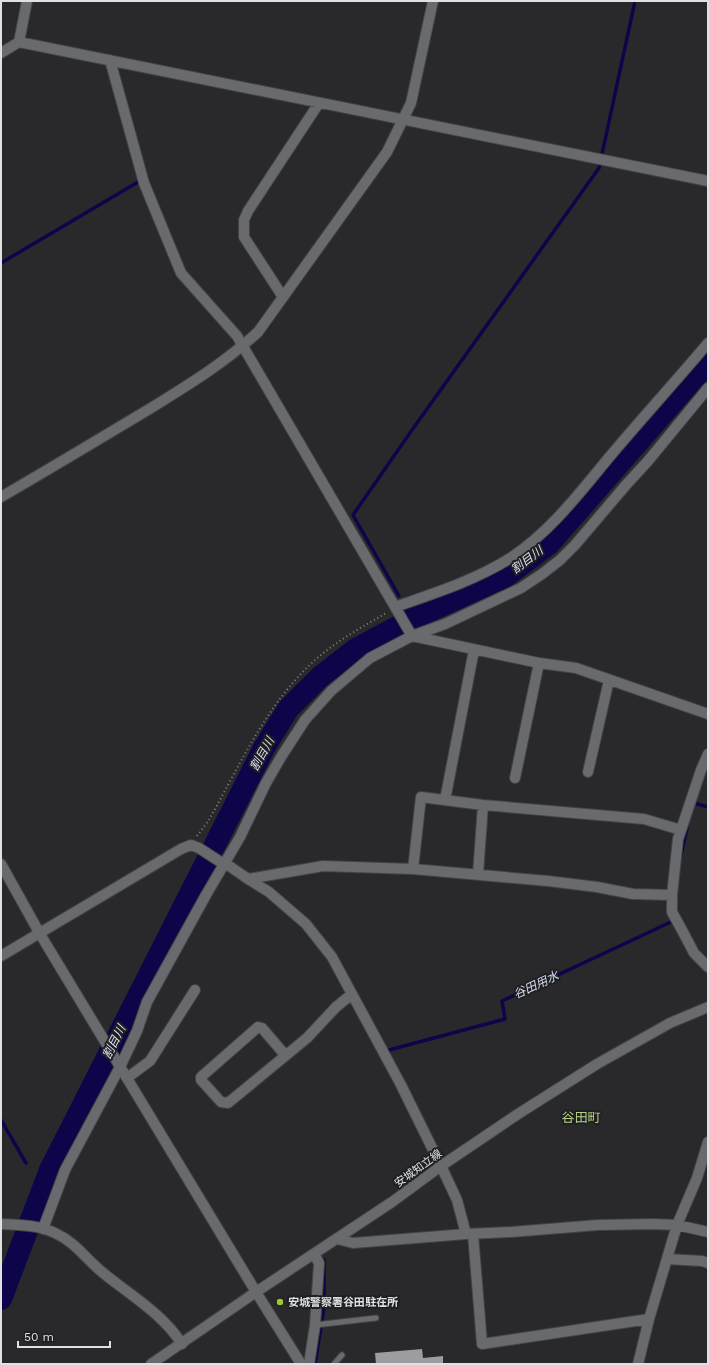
<svg xmlns="http://www.w3.org/2000/svg" width="709" height="1365" viewBox="0 0 709 1365" font-family="'Work Sans','Noto Sans JP',sans-serif">
<style>
.lines{fill:none;stroke-linecap:round;stroke-linejoin:round}
.stream{stroke:#0d0549;stroke-width:3.5}
.river{stroke:#0d0549;stroke-width:22}
.building{fill:#9c9da0}
.lane-casing{stroke:#434445;stroke-width:7}
.street-casing{stroke:#434445;stroke-width:12}
.secondary-casing{stroke:#434445;stroke-width:12}
.path{stroke:#838385;stroke-width:2;stroke-dasharray:1 3;stroke-linecap:butt}
.lane{stroke:#696a6d;stroke-width:5}
.street{stroke:#696a6d;stroke-width:10}
.secondary{stroke:#696a6d;stroke-width:10}
.poi-dot{fill:#9fca2e;stroke:#1f2022;stroke-width:1.5}
.labels{text-anchor:middle;stroke-width:4;stroke-linejoin:round;paint-order:stroke}
.street-label{font-size:11px;fill:#e0e1e2;stroke:#1f2022}
.poi-label{font-size:11px;font-weight:bold;fill:#e0e1e2;stroke:#1f2022;text-anchor:start}
.water-label{font-size:12px;font-style:italic;fill:#dadff4;stroke:#1f2022}
.quarter-label{font-size:13px;fill:#b6cf87;stroke:#1f2022}
</style>
<rect width="100%" height="100%" fill="#29292c"/>
<g class="lines">
<path class="stream" d="M 1,263 L 138,182
M 399,596 L 353,515 L 412,430 L 599,168 L 635,1
M 410,614 L 412,619
M 693,805 L 694,803 L 708,807
M 681,855 L 687,828
M 389,1050 L 505,1019 L 502,1001 L 673,921
M 1,1120 L 26,1163
M 41,1168 L 50,1170
M 315,1364 L 324,1308 L 324,1260"/>
<path class="river" d="M 1,1299 L 50,1170 L 264,748 L 288,709 L 321,676 L 356,649 L 412,619 L 505,577 L 549,544 L 708,362"/>
</g>
<path class="building" d="M 422,1349 L 423,1358 L 443,1356 L 443,1364 L 376,1364 L 375,1353 Z"/>
<g class="lines">
<defs>
<path id="lane" d="M 315,1325 L 376,1318
M 334,1364 L 342,1355"/>
<path id="street" d="M 19,42 L 27,1
M 1,53 L 19,42 L 708,181
M 110,60 L 144,183 L 181,273 L 237,336 L 412,636
M 283,297 L 244,237 L 244,220 L 248,211 L 319,103
M 395,607 C 435,593 476,580 512,557 C 552,530 580,492 611,455 C 643,417 676,381 708,343
M 412,636 L 539,663 L 576,668 L 708,714
M 708,754 L 701,770 L 678,839 L 672,895 L 672,912 L 683,932 L 694,953 L 708,967
M 588,772 L 609,680
M 515,778 L 539,663
M 445,800 L 474,650
M 413,869 L 421,797 L 483,805 L 644,819 L 681,830
M 478,874 L 483,805
M 248,879 L 323,866 L 413,869 L 548,881 L 597,887 L 633,894 L 672,895
M 1,956 L 181,849 L 191,845 L 199,848 L 219,861 L 225,863 L 248,879 L 269,892 L 306,924 L 332,957 L 400,1083 L 441,1166 L 457,1200 L 466,1234
M 285,1055 L 262,1028 L 258,1027 L 201,1077 L 201,1080 L 221,1102 L 228,1103 L 307,1038 L 336,1007 L 352,994
M 127,1078 L 150,1061 L 195,990
M 1,1224 C 19,1225 39,1225 55,1233 C 75,1242 86,1259 102,1272 C 130,1295 162,1313 182,1344
M 43,1229 L 65,1170 L 120,1067 L 137,1031 L 147,1002 L 206,895 L 240,837 L 266,783 L 281,757 L 305,720 L 331,691 L 370,658 L 412,636 L 445,624 L 521,588 L 542,574 L 560,560 L 575,545 L 626,485 L 648,461 L 708,388
M 473,1234 L 482,1344 L 649,1319
M 337,1239 L 353,1243 L 466,1234 L 511,1232 L 598,1225 L 653,1224 L 677,1225 L 708,1232
M 667,1259 L 702,1261 L 708,1263
M 309,1364 L 315,1325 L 319,1263 L 314,1254
M 638,1364 L 649,1319 L 677,1225 L 697,1178 L 708,1142"/>
<path id="secondary" d="M 1,497 C 51,468 101,438 151,408 C 188,385 226,362 258,332 L 387,152 L 411,103 L 433,1
M 1,864 L 40,934 L 256,1292 L 301,1364
M 151,1364 L 256,1292 L 392,1202 L 441,1166 L 518,1114 L 597,1064 L 670,1023 L 708,1007"/>
</defs>
<use href="#lane" class="lane-casing"/>
<use href="#street" class="street-casing"/>
<use href="#secondary" class="secondary-casing"/>
<path class="path" d="M 197,836 L 209,820 C 239,766 268,702 315,660 C 335,642 362,627 386,613"/>
<use href="#lane" class="lane"/>
<use href="#street" class="street"/>
<use href="#secondary" class="secondary"/>
</g>
<circle class="poi-dot" cx="280" cy="1302" r="4"/>
<g class="labels">
<g class="street-label">
<text transform="translate(418 1168) rotate(-36)" y="4">安城知立線</text>
</g>
<g class="poi-label">
<text x="288" y="1306">安城警察署谷田駐在所</text>
</g>
<g class="water-label">
<text transform="translate(527 560) rotate(-37)" y="4">割目川</text>
<text transform="translate(262 754) rotate(-61)" y="4">割目川</text>
<text transform="translate(536 985) rotate(-25)" y="4">谷田用水</text>
<text transform="translate(114 1042) rotate(-63)" y="4">割目川</text>
</g>
<g class="quarter-label">
<text x="581" y="1122">谷田町</text>
</g>
</g>
<rect width="709" height="1365" fill="none" stroke="#e0e1e2" stroke-width="4"/>
<path d="M18 1341v6h92v-6" fill="none" stroke="#e0e1e2" stroke-width="2"/>
<text x="24" y="1341" font-size="12" fill="#e0e1e2" stroke="#1f2022" stroke-width="3" paint-order="stroke">50 m</text>
</svg>
